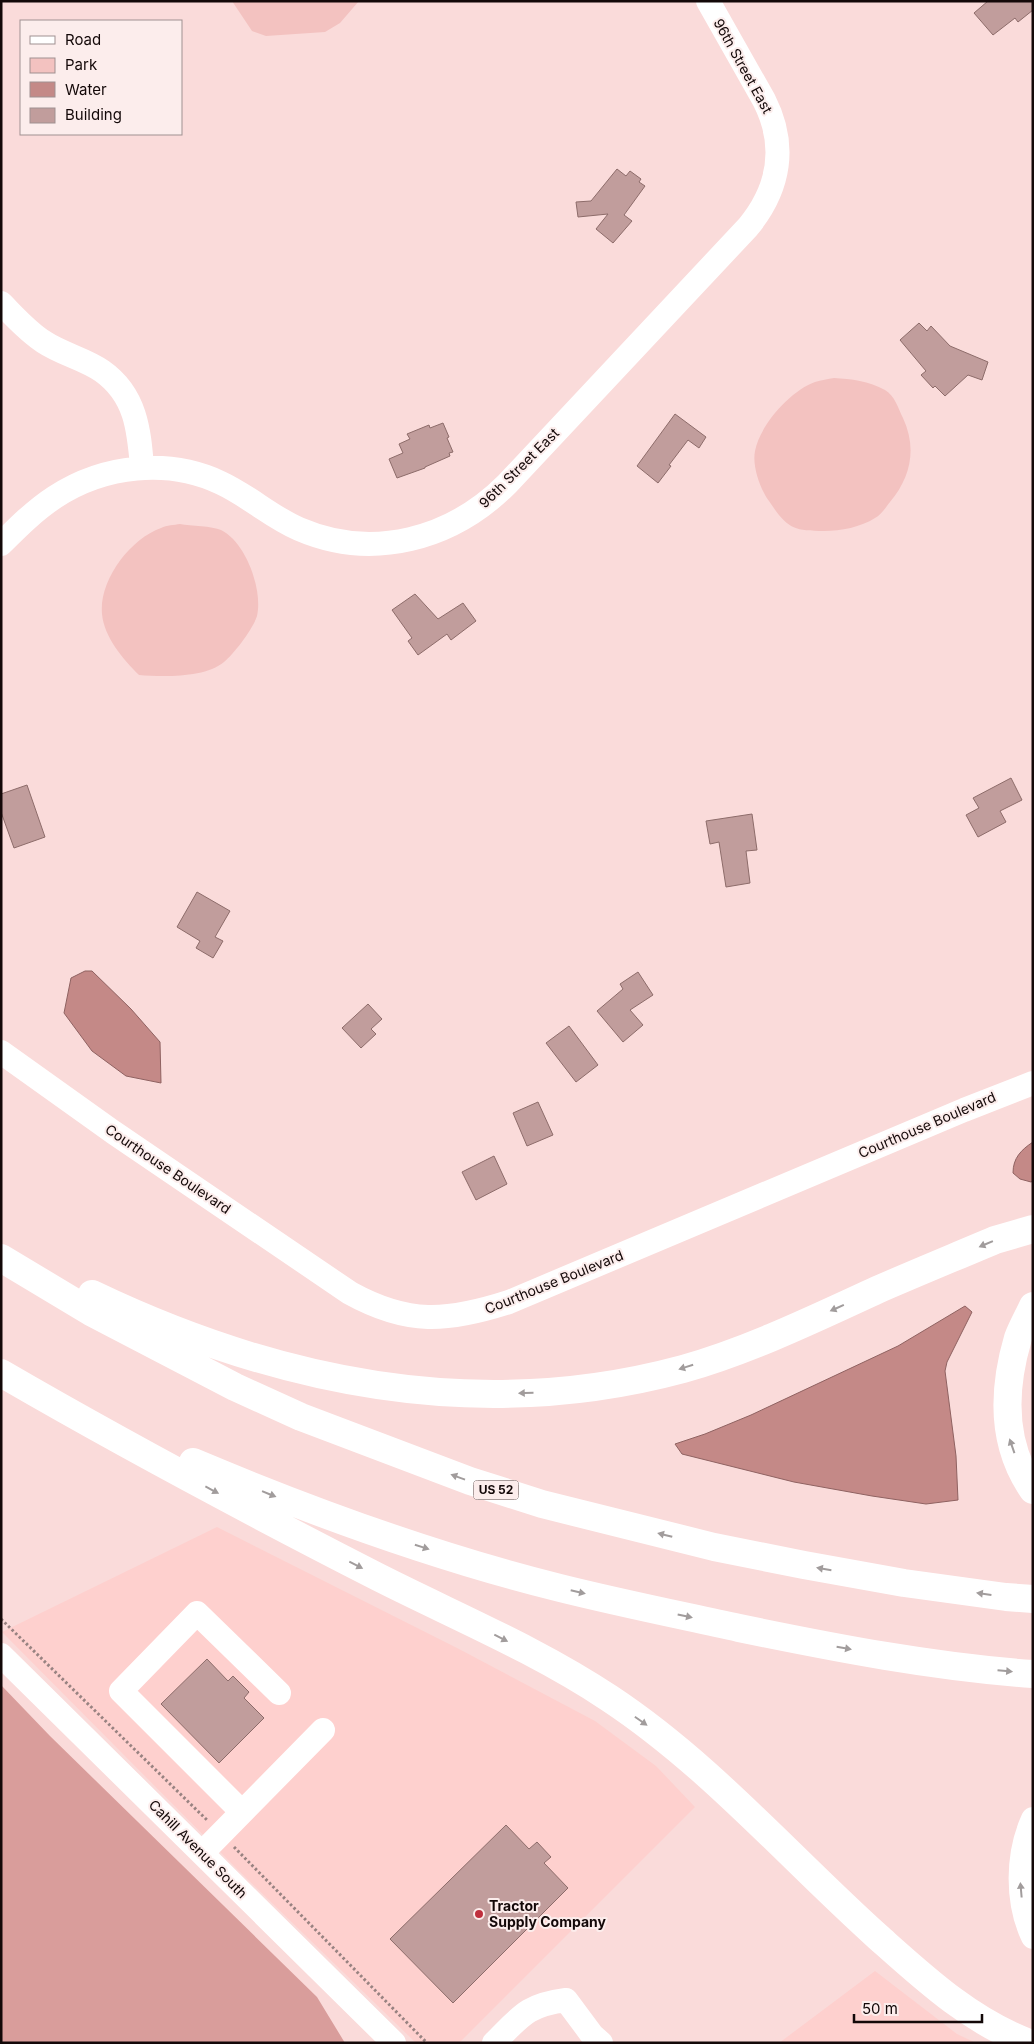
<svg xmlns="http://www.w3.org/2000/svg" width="1034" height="2044" viewBox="0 0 1034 2044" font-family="Inter,sans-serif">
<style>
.built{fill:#fed0ce}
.green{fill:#f3c2c0}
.forest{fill:#d99d9b}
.water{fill:#c48987;stroke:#8f6261}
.building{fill:#c19d9c;stroke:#8d6c6a}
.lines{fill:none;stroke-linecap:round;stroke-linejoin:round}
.path{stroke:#988281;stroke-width:3;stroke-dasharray:2.5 2.5;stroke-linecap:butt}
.minor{stroke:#fff;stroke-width:24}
.highway{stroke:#fff;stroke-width:28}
.oneway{fill:#a19c9c}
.poi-dot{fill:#bf2f3d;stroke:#fcedec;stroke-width:2}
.labels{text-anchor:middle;stroke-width:4;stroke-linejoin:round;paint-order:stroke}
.shield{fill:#fcedec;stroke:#594d4c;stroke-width:1}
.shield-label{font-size:12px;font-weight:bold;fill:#130808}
.street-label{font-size:14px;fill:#130808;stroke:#fcedec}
.poi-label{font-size:14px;font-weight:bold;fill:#130808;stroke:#fcedec;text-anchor:start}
</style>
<rect width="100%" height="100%" fill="#fadbda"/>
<path class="built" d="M 217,1527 L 459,1649 L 595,1721 L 656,1766 L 695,1807 L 459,2043 L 416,2043 L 238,1870 L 2,1632 Z
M 875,1971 L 957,2034 L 976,2043 L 779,2043 Z"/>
<path class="green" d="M 232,1 L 359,1 L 340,23 L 325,32 L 266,36 L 252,31 Z
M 834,378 C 851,379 869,381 885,390 C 895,396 898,408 903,418 C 917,448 911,477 890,502 C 886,507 881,515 875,518 C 861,527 841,531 824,531 C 793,531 787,528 769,501 C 760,489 752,466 755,451 C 760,425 790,391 815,382 C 821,380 828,379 834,378 Z
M 180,524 C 191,526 212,526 221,530 C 246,542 263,590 257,616 C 253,629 234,654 224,662 C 205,678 163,677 139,675 C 123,659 104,637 102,614 C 99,580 130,539 161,528 C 167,525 174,525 180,524 Z"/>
<path class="forest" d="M 1,1685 L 50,1736 L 317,1997 L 345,2043 L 1,2043 Z"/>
<path class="water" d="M 85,971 L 92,971 L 131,1009 L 160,1042 L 161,1083 L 126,1076 L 92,1051 L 64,1013 L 71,978 Z
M 1033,1142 L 1033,1181 L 1031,1182 L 1020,1179 L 1013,1173 C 1013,1158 1021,1150 1033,1142 Z
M 965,1306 L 972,1312 L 947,1362 L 945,1371 L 956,1456 L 958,1500 L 926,1504 L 872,1496 L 794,1482 L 682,1454 L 675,1444 L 705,1434 L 751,1415 L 898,1346 Z"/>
<path class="building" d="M 988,1 L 1033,1 L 1033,10 L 1018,22 L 1015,18 L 993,35 L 974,13 Z
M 617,169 L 626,176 L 630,171 L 641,179 L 639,182 L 645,186 L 624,215 L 632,221 L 613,243 L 596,229 L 608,214 L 578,217 L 576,202 L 591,201 Z
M 919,323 L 927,331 L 931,326 L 950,346 L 988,362 L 982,380 L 968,375 L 945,396 L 935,386 L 933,388 L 921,375 L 926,371 L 900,340 Z
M 675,414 L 706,437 L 699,448 L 688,440 L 669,465 L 671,466 L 658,483 L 637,466 Z
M 443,423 L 449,437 L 447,438 L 453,452 L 449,453 L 450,456 L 425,467 L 425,468 L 397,478 L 389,459 L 403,453 L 399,444 L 410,439 L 407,434 L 429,425 L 430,428 Z
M 415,594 L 438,619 L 463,603 L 476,621 L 451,640 L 447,634 L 418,655 L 408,641 L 412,638 L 392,610 Z
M 1011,778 L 1022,800 L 1000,811 L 1006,822 L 978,837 L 966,815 L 979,808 L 973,798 Z
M 27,785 L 45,837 L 14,848 L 1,812 L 1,794 Z
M 752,814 L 757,850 L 746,851 L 750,883 L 726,887 L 719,842 L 710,844 L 706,821 Z
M 197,892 L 230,911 L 215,937 L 223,941 L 213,958 L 196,948 L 200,941 L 177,927 Z
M 638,972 L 653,995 L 630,1010 L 643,1025 L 623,1042 L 597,1011 L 623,989 L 620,984 Z
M 368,1004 L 382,1019 L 371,1029 L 376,1034 L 361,1048 L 342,1028 Z
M 569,1026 L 598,1065 L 576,1082 L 546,1043 Z
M 538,1102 L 553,1135 L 527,1146 L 513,1113 Z
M 494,1156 L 507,1184 L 476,1200 L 462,1172 Z
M 207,1659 L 228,1681 L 233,1676 L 249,1692 L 244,1698 L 264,1718 L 219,1763 L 161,1704 Z
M 506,1825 L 529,1849 L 537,1842 L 551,1857 L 544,1863 L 568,1888 L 453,2003 L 390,1939 Z"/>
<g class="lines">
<path class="path" d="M 1,1619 L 208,1821
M 234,1847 L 427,2043"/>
<path class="minor" d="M 1,303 C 15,317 28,332 44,342 C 62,354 85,359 102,371 C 136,395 139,430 142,467
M 1,544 C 18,527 35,510 55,497 C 104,465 168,458 221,483 C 249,496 271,517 299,529 C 373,561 452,539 507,484 L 748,227 C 780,188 787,145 764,100 L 708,1
M 1,1052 L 113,1132 L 350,1293 C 408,1325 447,1322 509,1302 L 964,1110 L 1033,1083
M 1,1655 L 394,2043
M 242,1812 L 121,1691 L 197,1613 L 279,1693
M 1033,1819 C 1017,1854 1016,1901 1033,1937
M 202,1853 L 323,1730
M 494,2043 C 521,2016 527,2005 566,2000 L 592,2035 L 601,2043"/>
<path class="highway" d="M 1,1258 L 91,1312 L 235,1387 L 301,1417 L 470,1481 L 542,1504 L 714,1547 L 804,1565 L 904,1583 L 1006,1597 L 1033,1599
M 92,1294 C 280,1384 479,1424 683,1369 C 750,1350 814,1319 877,1290 C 916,1273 955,1257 995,1240 L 1033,1229
M 1033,1306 C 1028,1317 1022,1327 1018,1338 C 1003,1389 1001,1444 1033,1490
M 1,1373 C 125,1445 251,1512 378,1577 C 455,1616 537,1650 609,1698 C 709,1764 789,1857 878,1937 C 924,1978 970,2021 1029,2043
M 193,1462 C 312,1512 435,1557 560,1588 C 620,1603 680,1615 739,1628 C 836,1648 934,1667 1033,1674"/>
</g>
<defs><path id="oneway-solid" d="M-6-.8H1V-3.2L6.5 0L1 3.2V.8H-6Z" transform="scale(1.25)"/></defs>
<g class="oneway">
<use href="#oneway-solid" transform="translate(986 1244) rotate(157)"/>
<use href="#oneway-solid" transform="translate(837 1308) rotate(156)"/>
<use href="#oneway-solid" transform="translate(686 1367) rotate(163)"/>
<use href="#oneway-solid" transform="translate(526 1393) rotate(178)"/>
<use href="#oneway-solid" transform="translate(1012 1446) rotate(-109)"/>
<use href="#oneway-solid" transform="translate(458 1477) rotate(-160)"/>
<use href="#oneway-solid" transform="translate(212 1490) rotate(28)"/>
<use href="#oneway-solid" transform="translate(269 1494) rotate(22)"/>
<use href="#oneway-solid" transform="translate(665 1535) rotate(-166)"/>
<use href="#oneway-solid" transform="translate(422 1547) rotate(18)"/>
<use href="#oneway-solid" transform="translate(356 1565) rotate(27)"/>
<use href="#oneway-solid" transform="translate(824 1569) rotate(-170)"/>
<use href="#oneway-solid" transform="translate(578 1592) rotate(13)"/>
<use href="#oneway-solid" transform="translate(984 1594) rotate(-172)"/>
<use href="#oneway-solid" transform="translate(685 1616) rotate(12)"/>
<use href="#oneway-solid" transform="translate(501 1638) rotate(27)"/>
<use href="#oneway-solid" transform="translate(844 1648) rotate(10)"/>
<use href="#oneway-solid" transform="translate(1005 1671) rotate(5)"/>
<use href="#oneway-solid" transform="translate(641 1721) rotate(35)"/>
<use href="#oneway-solid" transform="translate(1021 1890) rotate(-95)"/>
</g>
<circle class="poi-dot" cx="479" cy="1914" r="5"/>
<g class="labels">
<rect class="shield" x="473.5" y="1480.5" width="45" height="19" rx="4"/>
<g class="shield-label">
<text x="496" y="1494">US 52</text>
</g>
<g class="street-label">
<text transform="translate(743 66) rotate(61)" y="5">96th Street East</text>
<text transform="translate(519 468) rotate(-45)" y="5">96th Street East</text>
<text transform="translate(927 1125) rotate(-23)" y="5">Courthouse Boulevard</text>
<text transform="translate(168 1169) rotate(34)" y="5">Courthouse Boulevard</text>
<text transform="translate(554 1282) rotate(-22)" y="5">Courthouse Boulevard</text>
<text transform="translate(198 1849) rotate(45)" y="5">Cahill Avenue South</text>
</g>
<g class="poi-label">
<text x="489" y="1911">Tractor<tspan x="489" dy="16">Supply Company</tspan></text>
</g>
</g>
<rect width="1034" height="2044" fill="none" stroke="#130808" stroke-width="5"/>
<rect x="20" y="20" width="162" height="115" fill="#fcedec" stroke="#9f9191"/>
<rect x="30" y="36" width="25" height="8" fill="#ffffff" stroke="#9f9191"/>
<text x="65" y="45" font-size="15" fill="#130808">Road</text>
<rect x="30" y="58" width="25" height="15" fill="#f3c2c0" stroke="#9f9191"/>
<text x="65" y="70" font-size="15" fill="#130808">Park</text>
<rect x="30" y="82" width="25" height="15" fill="#c48987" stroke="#9f9191"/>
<text x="65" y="95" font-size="15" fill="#130808">Water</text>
<rect x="30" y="108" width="25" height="15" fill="#c19d9c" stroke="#9f9191"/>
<text x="65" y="120" font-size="15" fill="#130808">Building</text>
<path d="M854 2014v8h128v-8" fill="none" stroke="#130808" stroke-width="2.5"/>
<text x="862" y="2014" font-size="15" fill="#130808" stroke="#fcedec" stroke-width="4" paint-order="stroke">50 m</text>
</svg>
